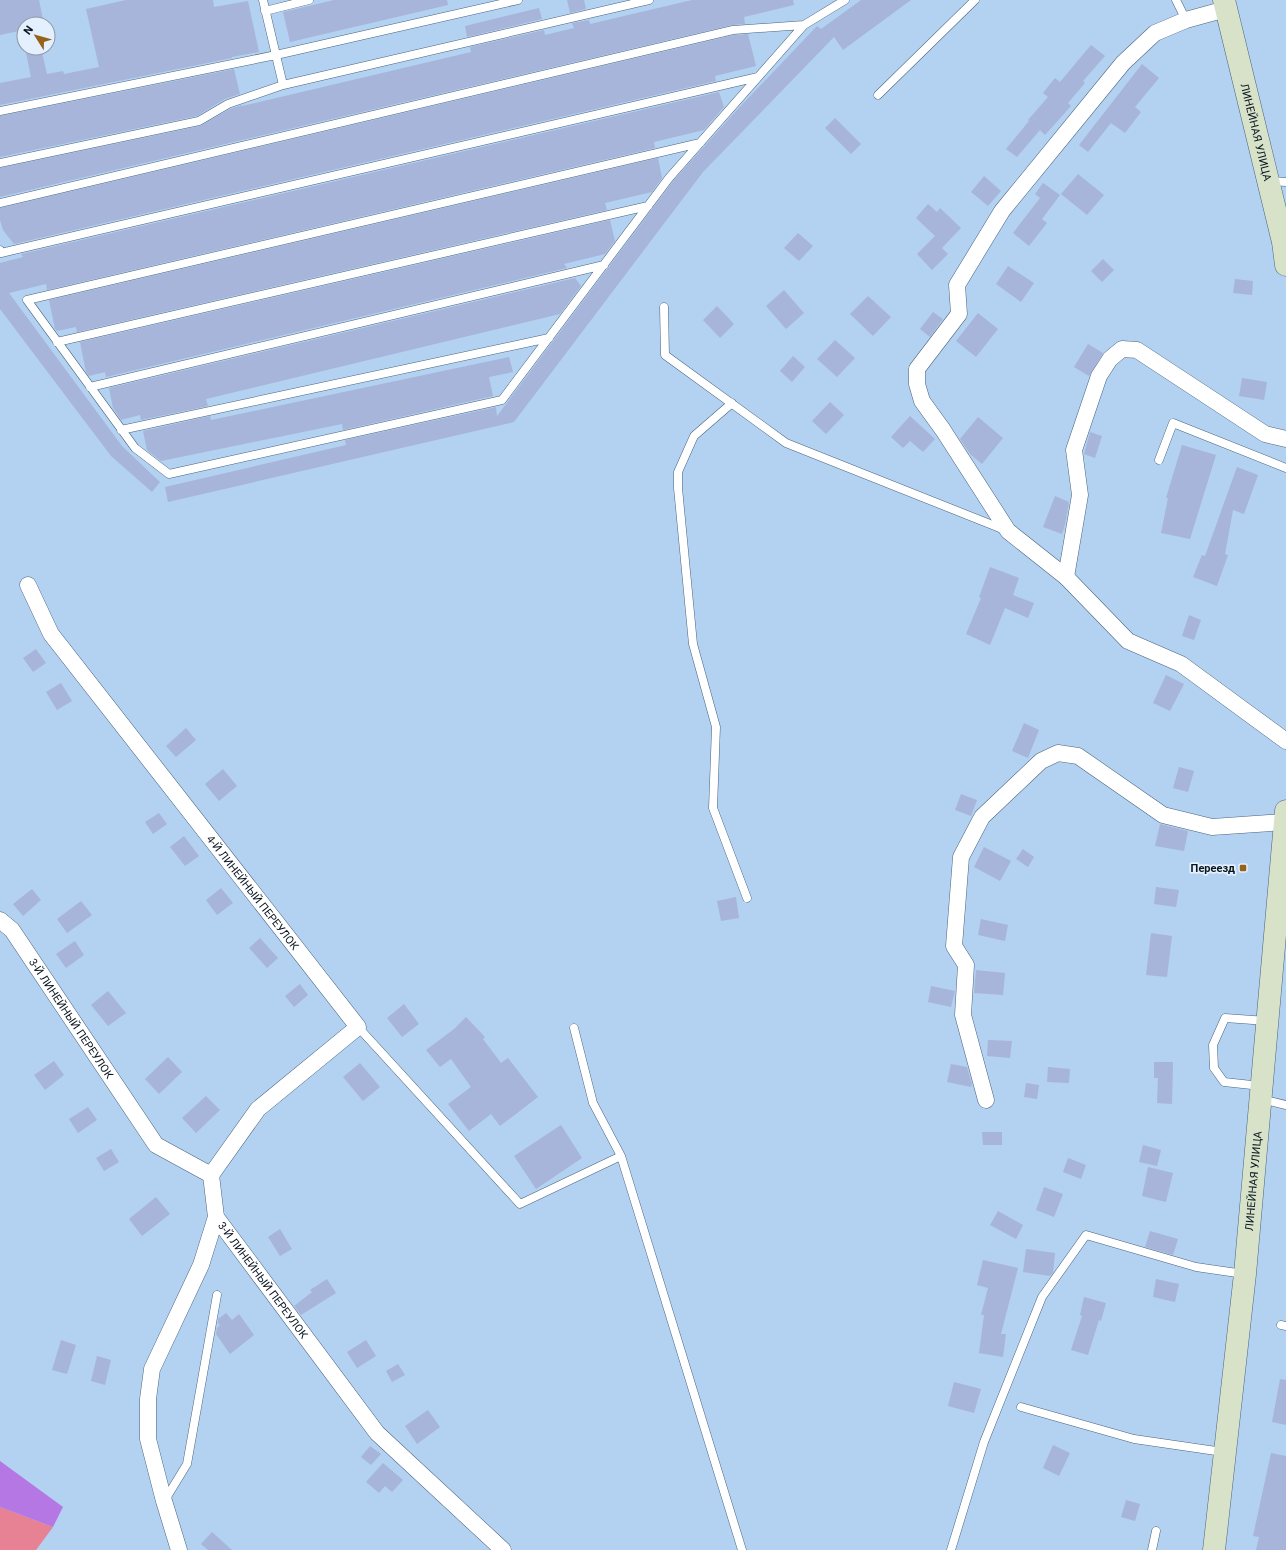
<svg xmlns="http://www.w3.org/2000/svg" width="1286" height="1550" viewBox="0 0 1286 1550" font-family="Roboto,sans-serif">
<style>
.green{fill:#e78194}
.water{fill:#b577e3}
.building{fill:#a7b5da}
.lines{fill:none;stroke-linecap:round;stroke-linejoin:round}
.lane-casing{stroke:#49647f;stroke-width:9}
.street-casing{stroke:#49647f;stroke-width:17}
.secondary-casing{stroke:#49647f;stroke-width:23}
.lane{stroke:#fff;stroke-width:8}
.street{stroke:#fff;stroke-width:16}
.secondary{stroke:#d7e2c9;stroke-width:22}
.poi-dot{fill:#966118;stroke:#e4f0fd;stroke-width:1.5}
.labels{text-anchor:middle;stroke-width:3.5;stroke-linejoin:round;paint-order:stroke}
.street-label{font-size:11px;fill:#0a1520;stroke:#e4f0fd}
.poi-label{font-size:11px;font-weight:bold;fill:#0a1520;stroke:#e4f0fd;text-anchor:end}
</style>
<rect width="100%" height="100%" fill="#b3d1f1"/>
<path class="green" d="M 0,1507 L 53,1527 L 36,1550 L 0,1550 Z"/>
<path class="water" d="M 0,1461 L 63,1507 L 53,1527 L 0,1507 Z"/>
<path class="building" d="M 0,0 L 39,0 L 44,24 L 24,24 L 24,30 L 0,35 Z
M 126,0 L 213,0 L 214,7 L 248,1 L 259,52 L 232,57 L 232,58 L 0,105 L 0,83 L 31,77 L 25,48 L 41,48 L 47,74 L 63,71 L 64,74 L 99,67 L 86,9 Z
M 334,0 L 447,0 L 448,5 L 290,42 L 283,12 Z
M 567,0 L 584,0 L 586,9 L 570,13 Z
M 692,0 L 793,0 L 794,5 L 744,17 L 745,24 L 732,25 L 0,197 L 0,168 L 200,126 L 230,109 L 242,105 L 242,106 L 471,52 L 470,47 L 544,30 L 545,35 L 574,28 L 572,23 L 589,20 L 590,24 Z
M 861,0 L 911,0 L 843,50 L 834,37 L 703,172 L 514,422 L 168,502 L 165,487 L 346,445 L 345,440 L 496,407 L 497,416 L 673,181 L 736,111 L 817,26 L 821,29 Z
M 539,8 L 542,19 L 467,37 L 465,26 Z
M 748,34 L 756,66 L 715,76 L 716,81 L 14,244 L 3,230 L 0,220 L 0,208 L 734,35 Z
M 1091,45 L 1105,56 L 1083,81 L 1085,83 L 1068,103 L 1071,106 L 1063,115 L 1045,135 L 1040,130 L 1017,157 L 1006,149 L 1029,121 L 1028,120 L 1048,97 L 1043,93 L 1055,78 L 1060,82 Z
M 1142,64 L 1159,78 L 1135,107 L 1141,112 L 1125,133 L 1111,123 L 1088,152 L 1079,145 Z
M 234,69 L 240,94 L 225,99 L 197,116 L 0,157 L 0,116 Z
M 719,92 L 724,107 L 704,130 L 654,142 L 655,148 L 47,290 L 46,284 L 9,293 L 122,446 L 160,482 L 152,492 L 111,456 L 0,309 L 0,263 L 23,257 L 21,254 Z
M 835,118 L 861,144 L 851,154 L 825,128 Z
M 658,158 L 662,178 L 652,192 L 605,203 L 607,210 L 77,332 L 76,327 L 57,331 L 55,329 L 49,300 Z
M 1078,174 L 1104,195 L 1087,215 L 1061,194 Z
M 984,176 L 1001,191 L 988,206 L 971,192 Z
M 1043,183 L 1060,195 L 1042,219 L 1047,223 L 1029,246 L 1013,233 L 1040,198 L 1035,194 Z
M 928,204 L 937,212 L 940,208 L 961,228 L 942,248 L 948,254 L 932,270 L 917,254 L 935,236 L 916,218 Z
M 610,220 L 615,241 L 605,254 L 564,264 L 567,268 L 106,377 L 105,372 L 89,376 L 86,372 L 80,342 Z
M 798,233 L 813,246 L 799,261 L 784,248 Z
M 1103,259 L 1114,270 L 1102,282 L 1091,271 Z
M 1008,266 L 1034,283 L 1021,302 L 996,284 Z
M 575,278 L 581,286 L 560,314 L 206,399 L 208,406 L 141,420 L 140,415 L 121,420 L 113,408 L 109,388 Z
M 1235,279 L 1253,281 L 1252,295 L 1233,293 Z
M 784,290 L 804,313 L 786,329 L 766,306 Z
M 868,296 L 891,317 L 873,336 L 850,314 Z
M 717,306 L 734,324 L 720,338 L 703,320 Z
M 933,312 L 943,319 L 930,337 L 920,329 Z
M 978,313 L 998,329 L 976,357 L 956,341 Z
M 835,340 L 855,358 L 837,377 L 817,359 Z
M 1088,344 L 1103,353 L 1089,376 L 1074,367 Z
M 793,356 L 805,367 L 792,382 L 780,371 Z
M 509,357 L 513,372 L 489,377 L 493,396 L 343,430 L 342,424 L 161,461 L 147,450 L 143,431 L 210,416 L 211,420 Z
M 1242,378 L 1267,382 L 1264,400 L 1239,396 Z
M 830,402 L 844,415 L 826,434 L 812,421 Z
M 910,416 L 935,439 L 923,452 L 910,441 L 903,448 L 891,437 Z
M 978,417 L 1003,438 L 982,464 L 970,454 L 960,439 Z
M 1090,432 L 1102,436 L 1095,458 L 1084,454 Z
M 1182,445 L 1216,455 L 1190,539 L 1161,533 L 1168,498 L 1166,498 Z
M 1237,467 L 1258,475 L 1244,514 L 1233,510 L 1225,554 L 1228,555 L 1217,586 L 1193,577 L 1202,555 L 1205,556 Z
M 1055,496 L 1069,502 L 1065,525 L 1062,534 L 1043,527 Z
M 990,567 L 1019,578 L 1013,595 L 1034,603 L 1028,618 L 1005,608 L 990,645 L 966,634 L 981,598 L 979,597 Z
M 1189,615 L 1201,620 L 1194,640 L 1182,636 Z
M 36,649 L 46,663 L 33,672 L 23,658 Z
M 1166,675 L 1184,684 L 1170,711 L 1153,703 Z
M 61,683 L 72,701 L 57,710 L 46,692 Z
M 1024,723 L 1039,730 L 1028,758 L 1012,751 Z
M 186,728 L 196,740 L 176,757 L 166,746 Z
M 1179,767 L 1194,771 L 1188,792 L 1173,788 Z
M 223,769 L 237,786 L 219,801 L 205,784 Z
M 961,794 L 977,800 L 971,816 L 955,810 Z
M 159,813 L 167,824 L 153,834 L 145,822 Z
M 1160,824 L 1188,831 L 1184,851 L 1155,846 Z
M 184,836 L 199,856 L 185,866 L 170,847 Z
M 984,847 L 1011,861 L 1000,881 L 974,867 Z
M 1023,849 L 1034,857 L 1028,867 L 1016,859 Z
M 1156,887 L 1179,890 L 1176,907 L 1154,904 Z
M 221,888 L 233,903 L 217,915 L 206,900 Z
M 32,889 L 41,900 L 23,916 L 13,904 Z
M 736,897 L 739,918 L 721,921 L 717,901 Z
M 81,901 L 92,915 L 67,933 L 57,919 Z
M 981,919 L 1008,925 L 1005,941 L 978,935 Z
M 1151,933 L 1172,936 L 1167,977 L 1146,975 Z
M 260,938 L 278,958 L 267,968 L 249,948 Z
M 75,941 L 84,955 L 66,968 L 56,954 Z
M 976,970 L 1005,973 L 1003,995 L 974,993 Z
M 300,984 L 308,995 L 294,1007 L 285,996 Z
M 931,986 L 955,991 L 951,1007 L 928,1002 Z
M 108,991 L 126,1013 L 108,1026 L 91,1005 Z
M 404,1004 L 419,1024 L 402,1037 L 387,1018 Z
M 466,1017 L 485,1037 L 483,1039 L 501,1063 L 508,1058 L 538,1097 L 500,1126 L 491,1114 L 469,1131 L 448,1104 L 471,1087 L 451,1059 L 440,1067 L 426,1050 L 454,1029 Z
M 988,1040 L 1012,1041 L 1010,1058 L 987,1056 Z
M 168,1057 L 182,1072 L 159,1094 L 145,1079 Z
M 54,1061 L 64,1075 L 45,1090 L 34,1075 Z
M 1154,1062 L 1173,1062 L 1172,1104 L 1157,1103 L 1158,1078 L 1154,1078 Z
M 360,1063 L 380,1087 L 363,1101 L 343,1077 Z
M 951,1064 L 967,1067 L 972,1084 L 971,1087 L 947,1082 Z
M 1048,1067 L 1070,1069 L 1069,1083 L 1047,1082 Z
M 1026,1083 L 1039,1085 L 1037,1099 L 1024,1097 Z
M 206,1096 L 220,1110 L 196,1133 L 182,1118 Z
M 88,1107 L 97,1120 L 78,1133 L 69,1119 Z
M 561,1125 L 582,1158 L 536,1189 L 514,1156 Z
M 982,1132 L 1002,1132 L 1002,1145 L 983,1145 Z
M 1143,1145 L 1161,1150 L 1157,1166 L 1139,1162 Z
M 111,1149 L 119,1162 L 104,1171 L 96,1158 Z
M 1068,1158 L 1086,1165 L 1081,1179 L 1063,1172 Z
M 1148,1167 L 1173,1173 L 1166,1202 L 1142,1196 Z
M 1044,1187 L 1063,1194 L 1054,1217 L 1036,1210 Z
M 156,1197 L 170,1214 L 142,1236 L 129,1219 Z
M 998,1211 L 1023,1225 L 1016,1239 L 990,1225 Z
M 280,1229 L 292,1249 L 280,1256 L 268,1237 Z
M 1150,1231 L 1178,1239 L 1173,1255 L 1145,1247 Z
M 1026,1249 L 1055,1253 L 1053,1273 L 1050,1276 L 1023,1272 Z
M 983,1260 L 1018,1268 L 1001,1334 L 1006,1334 L 1003,1357 L 979,1353 L 984,1315 L 981,1315 L 988,1288 L 977,1285 Z
M 327,1279 L 336,1293 L 301,1315 L 294,1306 L 312,1292 L 310,1290 Z
M 1156,1279 L 1179,1284 L 1175,1302 L 1153,1297 Z
M 1084,1297 L 1106,1303 L 1101,1321 L 1099,1320 L 1088,1355 L 1071,1350 L 1082,1316 L 1080,1315 Z
M 226,1313 L 232,1320 L 239,1314 L 254,1335 L 230,1354 L 216,1334 L 217,1328 L 220,1325 L 218,1323 L 218,1319 Z
M 61,1340 L 76,1345 L 67,1374 L 52,1370 Z
M 366,1340 L 376,1356 L 357,1368 L 347,1352 Z
M 97,1356 L 111,1360 L 105,1385 L 91,1381 Z
M 398,1364 L 405,1375 L 392,1382 L 386,1371 Z
M 1280,1379 L 1286,1380 L 1286,1425 L 1272,1422 Z
M 954,1382 L 981,1389 L 974,1413 L 948,1406 Z
M 428,1410 L 440,1427 L 417,1444 L 405,1426 Z
M 1053,1445 L 1070,1453 L 1059,1476 L 1043,1468 Z
M 370,1446 L 381,1454 L 371,1465 L 361,1457 Z
M 1271,1453 L 1286,1456 L 1286,1550 L 1256,1550 L 1259,1537 L 1253,1536 Z
M 383,1463 L 403,1480 L 392,1492 L 385,1486 L 379,1493 L 366,1482 Z
M 1126,1500 L 1140,1504 L 1135,1521 L 1121,1517 Z
M 212,1532 L 232,1550 L 208,1550 L 201,1544 Z"/>
<g class="lines">
<defs>
<path id="lane" d="M 263,0 L 283,85
M 1176,0 L 1186,20
M 265,11 L 309,0
M 878,95 L 975,0
M 0,111 L 276,55 L 518,0
M 700,143 L 27,300 L 135,448 L 169,474 L 502,400 L 669,178 L 804,25 L 845,0
M 0,163 L 199,121 L 228,104 L 283,85 L 649,0
M 1269,181 L 1286,182
M 0,203 L 733,30 L 804,25
M 0,250 L 1,253 L 758,77
M 664,307 L 665,355 L 786,443 L 1005,530
M 57,342 L 648,206
M 90,387 L 604,265
M 732,403 L 694,436 L 678,472 L 678,488 L 693,644 L 716,727 L 713,808 L 747,898
M 121,430 L 549,338
M 1159,460 L 1173,423 L 1286,468
M 358,1027 L 520,1204 L 621,1156
M 574,1028 L 593,1103 L 621,1156 L 742,1550
M 1261,1086 L 1224,1082 L 1214,1068 L 1213,1045 L 1225,1018 L 1267,1021
M 1261,1099 L 1286,1105
M 1281,1325 L 1286,1326
M 1021,1407 L 1134,1439 L 1223,1452
M 165,1500 L 187,1464 L 217,1295
M 951,1550 L 984,1442 L 1042,1297 L 1086,1235 L 1196,1267 L 1244,1274
M 1152,1550 L 1156,1531"/>
<g id="street">
<path d="M 1226,9 L 1186,20 L 1155,33 L 1123,63 L 1002,211 L 957,285 L 959,314 L 917,369 L 917,384 L 922,401 L 943,430 L 1008,531 L 1066,577 L 1128,641 L 1181,664 L 1286,741"/>
<path d="M 1066,577 L 1080,495 L 1074,450 L 1099,376 L 1110,359 L 1122,349 L 1137,350 L 1265,434 L 1286,439"/>
<path id="s1" d="M 28,585 L 51,634 L 358,1027 L 258,1109 L 211,1175"/>
<path id="s2" d="M 0,920 L 12,930 L 156,1145 L 211,1175 L 216,1217 L 377,1433 L 503,1550"/>
<path d="M 986,1100 L 963,1015 L 966,965 L 954,946 L 961,857 L 982,817 L 1041,761 L 1058,753 L 1078,756 L 1163,815 L 1212,827 L 1285,822"/>
<path d="M 179,1550 L 164,1501 L 148,1439 L 148,1399 L 152,1369 L 201,1265 L 216,1217"/>
</g>
<g id="secondary">
<path id="s3" d="M 1224,0 L 1283,242 L 1286,265"/>
<path id="s4" d="M 1214,1550 L 1245,1274 L 1286,811"/>
</g>
</defs>
<use href="#lane" class="lane-casing"/>
<use href="#street" class="street-casing"/>
<use href="#secondary" class="secondary-casing"/>
<use href="#lane" class="lane"/>
<use href="#street" class="street"/>
<use href="#secondary" class="secondary"/>
</g>
<rect class="poi-dot" x="1239" y="864" width="8" height="8" rx="2"/>
<g class="labels">
<g class="street-label">
<text dy="4" stroke="none"><textPath href="#s3" startOffset="136">ЛИНЕЙНАЯ УЛИЦА</textPath></text>
<text dy="4" stroke="none"><textPath href="#s1" startOffset="382">4-Й ЛИНЕЙНЫЙ ПЕРЕУЛОК</textPath></text>
<text dy="4" stroke="none"><textPath href="#s2" startOffset="122">3-Й ЛИНЕЙНЫЙ ПЕРЕУЛОК</textPath></text>
<text dy="4" stroke="none"><textPath href="#s4" startOffset="371">ЛИНЕЙНАЯ УЛИЦА</textPath></text>
<text dy="4" stroke="none"><textPath href="#s2" startOffset="458">3-Й ЛИНЕЙНЫЙ ПЕРЕУЛОК</textPath></text>
</g>
<g class="poi-label">
<text x="1235" y="872">Переезд</text>
</g>
</g>
<g transform="translate(36 36) rotate(307)"><circle r="19" fill="#e4f0fd" stroke="#8d98a5"/>
<path d="M0-3L7 15L0 10L-7 15Z" fill="#966118"/>
<text y="-6" font-size="11" font-weight="bold" text-anchor="middle" fill="#0a1520">N</text>
</g>
</svg>
